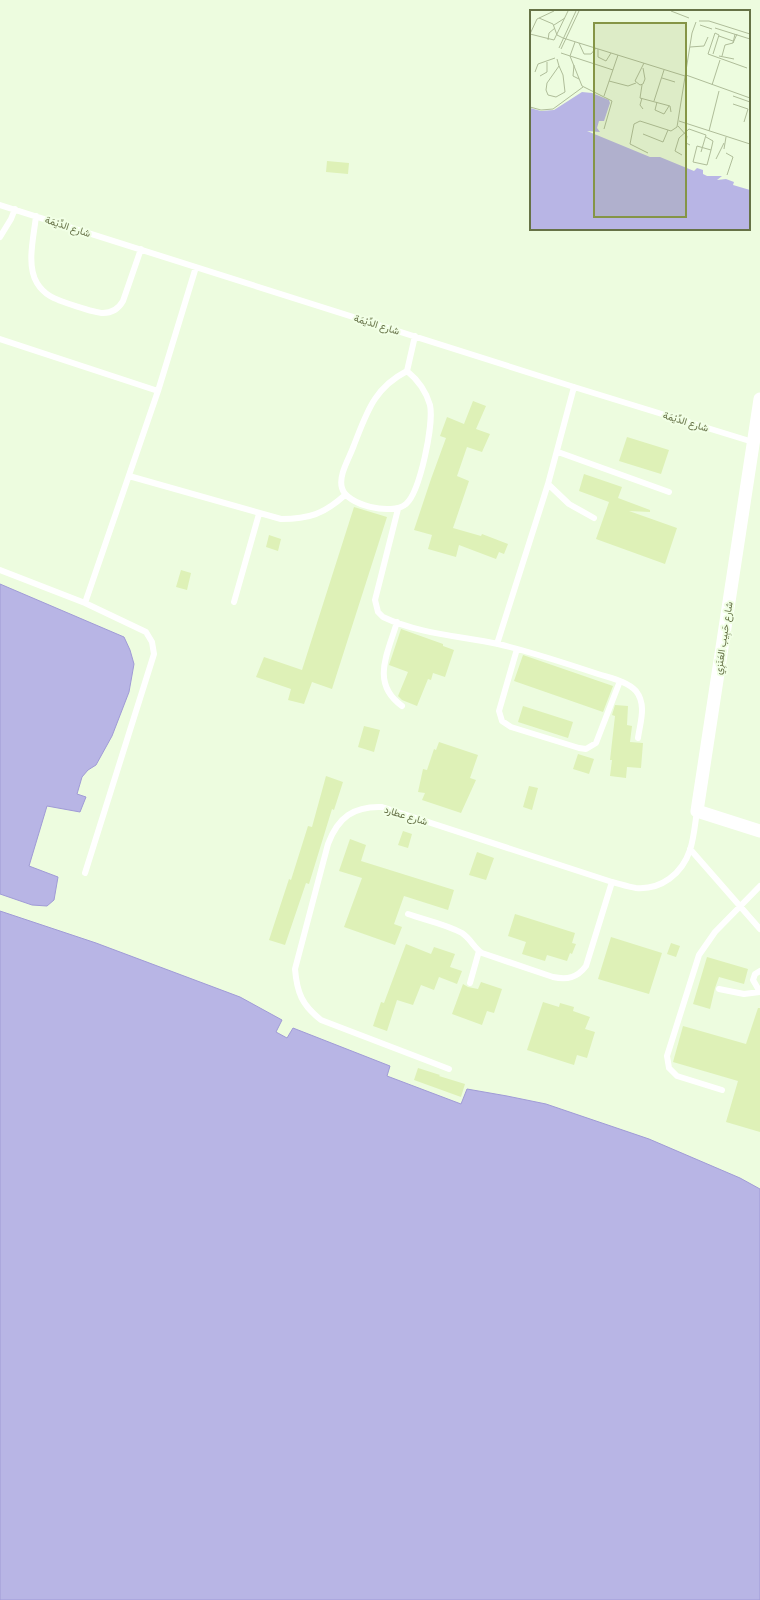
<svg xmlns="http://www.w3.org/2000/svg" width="760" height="1600" viewBox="0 0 760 1600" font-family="Raleway,Vazirmatn,sans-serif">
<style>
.water{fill:#b8b5e5;stroke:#a09bd6}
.building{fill:#def1b7}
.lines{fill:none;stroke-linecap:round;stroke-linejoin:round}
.service{stroke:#fff;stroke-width:6}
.minor{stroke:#fff;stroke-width:13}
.labels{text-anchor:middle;stroke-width:4;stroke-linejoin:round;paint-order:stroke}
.street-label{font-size:10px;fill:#667247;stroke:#f1ffe5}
.inset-road{fill:none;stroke:#afbd99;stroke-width:1}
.view{fill:#859546;fill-opacity:0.15;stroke:#859546;stroke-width:2}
.inset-edge{fill:none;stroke:#667247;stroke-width:2}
</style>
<rect width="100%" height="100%" fill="#edfcdf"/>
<path class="water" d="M 0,584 L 124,637 L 130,650 L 134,664 L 129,692 L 112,736 L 96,765 L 88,770 L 82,777 L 77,794 L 86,797 L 80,812 L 47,806 L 29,866 L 58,877 L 54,900 L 47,906 L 32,905 L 0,894 Z
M 0,911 L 96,943 L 240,997 L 282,1020 L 276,1032 L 287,1038 L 293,1028 L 390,1066 L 387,1076 L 461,1104 L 467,1089 L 507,1096 L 546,1104 L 649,1139 L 740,1178 L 760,1189 L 760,1600 L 0,1600 Z"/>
<path class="building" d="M 327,161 L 349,163 L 348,174 L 326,172 Z
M 473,401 L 486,406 L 476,429 L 490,434 L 482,452 L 467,447 L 457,476 L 469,481 L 453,528 L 481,536 L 482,534 L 508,544 L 504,554 L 499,552 L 496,559 L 459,545 L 456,557 L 428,549 L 432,535 L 414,530 L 431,479 L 446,438 L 440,436 L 447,417 L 464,424 Z
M 627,437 L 669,450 L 661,474 L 619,461 Z
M 584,474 L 622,487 L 618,498 L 650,510 L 650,512 L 629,511 L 677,528 L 665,564 L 596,539 L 609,502 L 579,491 Z
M 354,507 L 387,517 L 332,689 L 312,682 L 304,704 L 288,700 L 291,689 L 256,677 L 264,657 L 302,670 Z
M 269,535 L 281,539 L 278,551 L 266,547 Z
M 181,570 L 191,573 L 187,590 L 176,587 Z
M 401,629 L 443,644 L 443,646 L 454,650 L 445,677 L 433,673 L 431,680 L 428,679 L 417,706 L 402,700 L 398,696 L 408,672 L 389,665 Z
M 523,655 L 613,686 L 603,712 L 514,681 Z
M 615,705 L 628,706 L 627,725 L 632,726 L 630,742 L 643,743 L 641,768 L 627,767 L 626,778 L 610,776 L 612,760 L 610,760 L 615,716 L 612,715 Z
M 523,706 L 573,722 L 568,738 L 518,722 Z
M 364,726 L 380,730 L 374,752 L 358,747 Z
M 439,742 L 478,755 L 470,778 L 476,780 L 461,813 L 422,800 L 425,793 L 418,792 L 423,769 L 427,770 L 434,749 L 436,750 Z
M 578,754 L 594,759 L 589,774 L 573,769 Z
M 326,776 L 343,782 L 334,810 L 332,809 L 309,884 L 306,883 L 285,945 L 269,940 L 289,879 L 291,880 L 308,826 L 312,827 Z
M 529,786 L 538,788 L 532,810 L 523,807 Z
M 403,831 L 412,834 L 408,848 L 398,845 Z
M 350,839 L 366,845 L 361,861 L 454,890 L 448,910 L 404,896 L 394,924 L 402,927 L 395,945 L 344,927 L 362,878 L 339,871 Z
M 477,852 L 494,858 L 486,880 L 469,875 Z
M 515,914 L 575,933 L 572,943 L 576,944 L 572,954 L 570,953 L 567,961 L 547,955 L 545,961 L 522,954 L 526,942 L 508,936 Z
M 611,937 L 662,953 L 649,994 L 598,979 Z
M 671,943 L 680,946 L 676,957 L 667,954 Z
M 406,944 L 431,954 L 434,947 L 455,954 L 450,967 L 462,971 L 457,984 L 439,977 L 434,990 L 421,985 L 413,1005 L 397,1000 L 387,1031 L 373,1026 L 381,1002 L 384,1003 Z
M 707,957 L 748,969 L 744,984 L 719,977 L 715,988 L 710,1009 L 693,1004 Z
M 481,982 L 502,989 L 494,1013 L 487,1011 L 482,1025 L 452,1014 L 463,984 L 468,987 L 478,989 Z
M 543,1002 L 559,1007 L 560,1003 L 574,1007 L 573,1011 L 590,1017 L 585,1029 L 595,1032 L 587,1058 L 577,1055 L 574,1065 L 527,1050 Z
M 758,1008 L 760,1008 L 760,1132 L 726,1122 L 738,1081 L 673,1062 L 683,1026 L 746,1044 Z
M 418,1068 L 440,1075 L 439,1076 L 465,1084 L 461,1097 L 414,1080 Z"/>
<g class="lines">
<path class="service" d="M 0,205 L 574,387 L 753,442
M 36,216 C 34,236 26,265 37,283 C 40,288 45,293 50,296 C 58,301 95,313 103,313 C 112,313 119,308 123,301 L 141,249
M 0,237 L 11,219 L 15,209
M 0,339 L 158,391
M 407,371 C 418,380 426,391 430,405 C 434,424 420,492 406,504 C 392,516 346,505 342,488 C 338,475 350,457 354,445 C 367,412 374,388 407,371 L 415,336
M 558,452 L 669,492
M 129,476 L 281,519 C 309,519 324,514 345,495
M 548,484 L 569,504 L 594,518
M 398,509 L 375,600 L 378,612 L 383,617 C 419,634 460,636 498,644 C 532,652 565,663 598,674 C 610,678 627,681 636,691 C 647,705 640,723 638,738
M 0,570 L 85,603 L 146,632 L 152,642 L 154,654 L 85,873
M 234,602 L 259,514
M 85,603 L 158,391 L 196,267
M 397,622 C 388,653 370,683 402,706
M 497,644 L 548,484 L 574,387
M 517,649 L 499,711 L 502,721 L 511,727 L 579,748 L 586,749 L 596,743 L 620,681
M 690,849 L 760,929
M 408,914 C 425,920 446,924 462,933 C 471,939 474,948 482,953 L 553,977 C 567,980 577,978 586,966 L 612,882
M 760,971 L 755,974 L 753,980 L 760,992
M 470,983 L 479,951
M 719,989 L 744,994 L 760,992
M 449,1069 L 321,1020 C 302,1005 297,993 295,969 L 328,844 C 338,817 354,806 382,807 L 612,882 C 620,884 628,887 636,888 C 661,890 682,874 690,850 C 694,838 695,824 697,811
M 722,1090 L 677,1076 L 669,1068 L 667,1056 L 699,955 L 715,932 L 760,886"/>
<path class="minor" d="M 760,399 L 697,811 L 760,831"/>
</g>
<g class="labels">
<g class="street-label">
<text transform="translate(68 226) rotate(18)" y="4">شارع الدِّيْمَة</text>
<text transform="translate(377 324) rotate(17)" y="4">شارع الدِّيْمَة</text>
<text transform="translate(686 421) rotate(17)" y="4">شارع الدِّيْمَة</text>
<text transform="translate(723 638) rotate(-81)" y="4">شارع حَبِيب العَنَزِي</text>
<text transform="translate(406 815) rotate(17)" y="4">شارع عطارد</text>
</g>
</g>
<g transform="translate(530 10)">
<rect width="220" height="220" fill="#edfcdf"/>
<path d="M 52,82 L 62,83 L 79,90 L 80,93 L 74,111 L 69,111 L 67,118 L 70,122 L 57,121 L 120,147 L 130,147 L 164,161 L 167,158 L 173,160 L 173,164 L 177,166 L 192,166 L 187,170 L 196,169 L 204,172 L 203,175 L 220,180 L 220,219 L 0,219 L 0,98 L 11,101 L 24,100 Z" fill="#b8b5e5"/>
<path class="inset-road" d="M 141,1 L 159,8M 9,8 L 23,14 L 27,25 L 33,28 L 155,66M 169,11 L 179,11 L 220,24M 24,15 L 35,8M 170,15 L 182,19M 185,18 L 220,29M 0,24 L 24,30 L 38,1M 0,24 L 7,9 L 24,1M 205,24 L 203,33 L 207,24M 189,26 L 203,31M 18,30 L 19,23 L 25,18M 45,32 L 40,46 L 52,76 L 82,91 L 74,119M 49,33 L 54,44 L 61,44 L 66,38M 160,37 L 174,36 L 178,27M 29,38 L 46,1M 31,39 L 49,1M 68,39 L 68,47 L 76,51 L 81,43M 31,43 L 83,60M 183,44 L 189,25 L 185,23 L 178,44 L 217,58M 189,46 L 204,49M 192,46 L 195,35 L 203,33M 27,49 L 29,56 L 17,73 L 16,80 L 18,85 L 26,87 L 35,82 L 33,65 L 29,56M 44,55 L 43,66 L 49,69M 113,58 L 115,69 L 113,74 L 110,75 L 105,71 L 114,53M 5,62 L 8,54 L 25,48M 156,65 L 220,88M 10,66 L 17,62 L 17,52M 132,68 L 145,72M 79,71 L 98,76 L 106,73M 112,75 L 110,88 L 140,96 L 141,102M 182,75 L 190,50M 74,86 L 88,45M 203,86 L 220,92M 112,88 L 110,95 L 113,99M 124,91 L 134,60M 127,92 L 125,100 L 134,104 L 139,96M 203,94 L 218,99 L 214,112M 0,97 L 11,100 L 23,99 L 53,77M 149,111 L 220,134M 148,116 L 157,126 L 156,133 L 160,135M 179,121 L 189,81M 113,124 L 133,132 L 138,120M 176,127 L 183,131 L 181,140 L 177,155 L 163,152 L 167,136 L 181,140M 194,139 L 196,127M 118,143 L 100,134 L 104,114 L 110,111 L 141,121 L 147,117 L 162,23 L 166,12M 196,143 L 203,147 L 197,165M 152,145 L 145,141 L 149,128 L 159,119 L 176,125 L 171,142M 186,149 L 194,133"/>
<path class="view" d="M 64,13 L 156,13 L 156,207 L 64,207 Z"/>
<rect width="220" height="220" class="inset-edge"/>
</g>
</svg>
